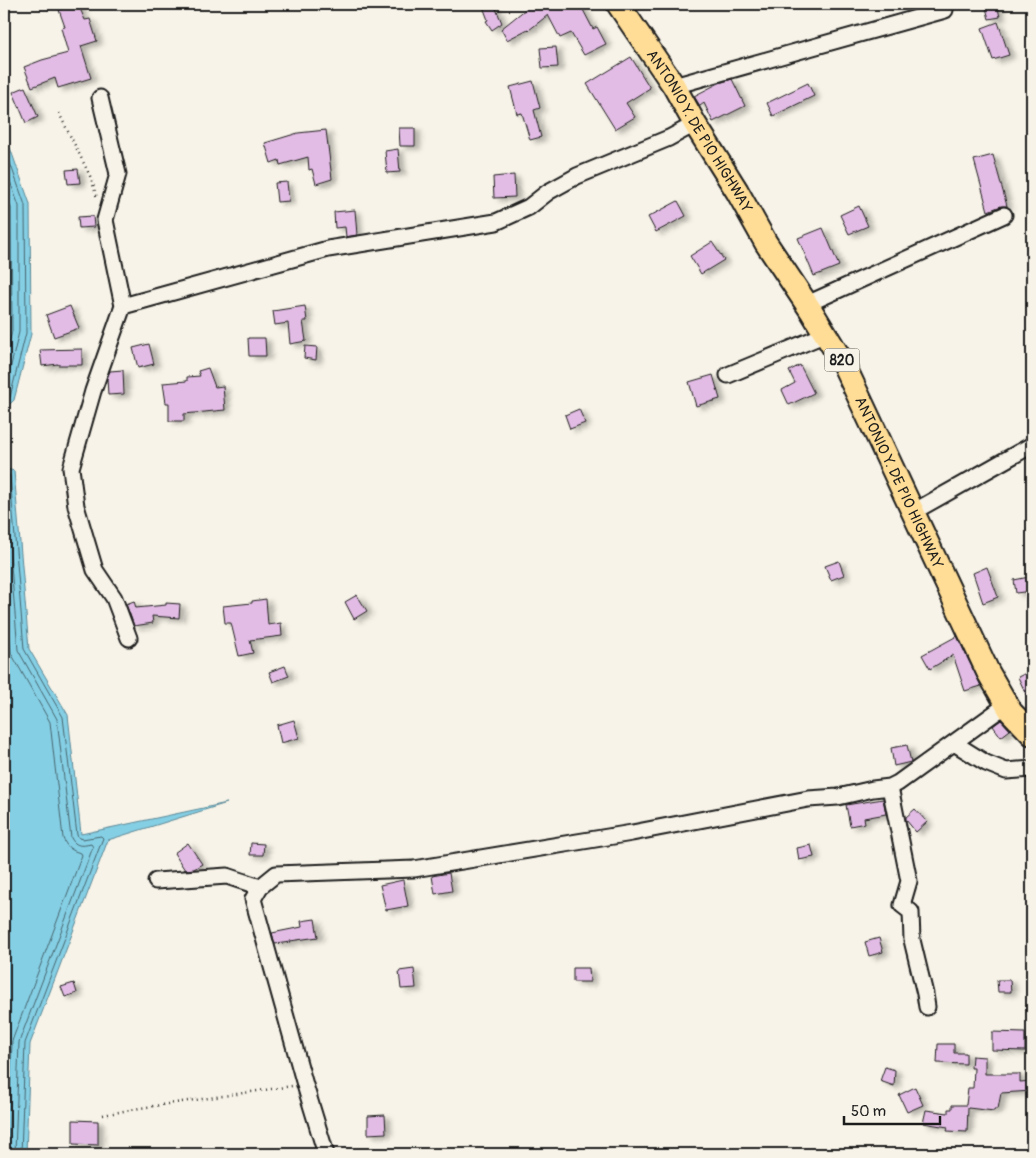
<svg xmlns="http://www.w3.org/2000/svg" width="1036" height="1158" viewBox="0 0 1036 1158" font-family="Pangolin,sans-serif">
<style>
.water{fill:#85cfe5;stroke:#5b8795}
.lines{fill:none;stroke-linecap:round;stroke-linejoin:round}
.shore{stroke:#46646c;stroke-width:1}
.building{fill:#e3bce5;stroke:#1c1c1c;filter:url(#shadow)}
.minor-casing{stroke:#1c1c1c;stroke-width:19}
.highway-casing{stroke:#1c1c1c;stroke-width:26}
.path{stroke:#1c1c1c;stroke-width:2.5;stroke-dasharray:1 4;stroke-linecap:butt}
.minor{stroke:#f7f3e8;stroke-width:15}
.highway{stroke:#ffdd96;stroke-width:22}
.labels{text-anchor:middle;stroke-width:4.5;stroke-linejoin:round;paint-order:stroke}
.shield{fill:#f7f3e8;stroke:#5e5c59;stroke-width:1}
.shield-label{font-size:14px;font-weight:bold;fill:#1c1c1c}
.street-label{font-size:15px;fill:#1c1c1c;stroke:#f7f3e8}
</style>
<defs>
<filter id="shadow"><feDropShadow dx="5.5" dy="3" stdDeviation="2.5" flood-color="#0004"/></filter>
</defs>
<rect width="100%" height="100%" fill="#f7f3e8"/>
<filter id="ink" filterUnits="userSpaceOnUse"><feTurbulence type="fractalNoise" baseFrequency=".02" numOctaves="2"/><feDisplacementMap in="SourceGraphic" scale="10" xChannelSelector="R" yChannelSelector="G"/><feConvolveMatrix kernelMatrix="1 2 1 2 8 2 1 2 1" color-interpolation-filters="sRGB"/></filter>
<g filter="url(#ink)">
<path class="water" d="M 4,131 L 30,204 L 31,334 L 14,400 L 4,410 Z
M 4,468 L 14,471 L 29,649 L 68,715 L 81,834 L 227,803 L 108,840 L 30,1044 L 26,1154 L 4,1154 Z"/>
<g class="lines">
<path class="shore" d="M 4,146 L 25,205 L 26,333 L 10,397 L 4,403
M 4,165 L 19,206 L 19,332 L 4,395
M 4,187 L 11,208 L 12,331 L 4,364
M 4,473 L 8,474 L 10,476 L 24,649 L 63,717 L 77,835 L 79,838 L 82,839 L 101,836 L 103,838 L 25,1043 L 21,1154
M 4,480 L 18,650 L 57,719 L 71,838 C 76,847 82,846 91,844 L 93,847 L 19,1042 L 15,1154
M 4,568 L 11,653 L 50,722 L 63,838 C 66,847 72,851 81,853 L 82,855 L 12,1041 L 8,1154"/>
</g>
<path class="building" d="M 73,4 L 78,4 L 85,20 L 90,19 L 97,41 L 81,46 L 91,78 L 58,88 L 55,78 L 32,87 L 24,67 L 42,60 L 68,53 L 61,28 L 65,27 L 59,10 Z
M 482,4 L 494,4 L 502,23 L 492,30 L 486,21 L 488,20 Z
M 532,4 L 580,4 L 593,29 L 597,27 L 606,44 L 584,55 L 571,33 L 560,38 L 548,15 L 529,30 L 528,29 L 507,40 L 501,29 Z
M 985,4 L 997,4 L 1000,17 L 989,19 Z
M 998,22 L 1009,55 L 993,60 L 982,28 Z
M 556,47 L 558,67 L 542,68 L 540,48 Z
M 631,57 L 650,88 L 626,103 L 635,117 L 615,129 L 587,84 Z
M 732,79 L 745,106 L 713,122 L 704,103 L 700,106 L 694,96 L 719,83 Z
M 533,81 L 540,108 L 534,110 L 541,137 L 530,140 L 522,113 L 517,114 L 510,87 Z
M 808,83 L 814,96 L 773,116 L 767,103 Z
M 25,87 L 38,117 L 26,123 L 13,92 Z
M 399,128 L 415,128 L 415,146 L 400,146 Z
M 326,130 L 332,179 L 316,184 L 312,169 L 309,170 L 308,157 L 280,165 L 279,160 L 271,163 L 265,143 L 298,133 Z
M 398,149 L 400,172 L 387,173 L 385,151 Z
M 993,155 L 1007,206 L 1001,206 L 988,211 L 974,160 Z
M 78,169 L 80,183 L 68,184 L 66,170 Z
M 514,175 L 515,197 L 494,198 L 493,177 Z
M 287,182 L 289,201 L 277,202 L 275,183 Z
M 678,201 L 686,216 L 656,232 L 648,217 Z
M 859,206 L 868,226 L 849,234 L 840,215 Z
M 355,210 L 357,235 L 346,237 L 345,227 L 335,228 L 334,212 Z
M 93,216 L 94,227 L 79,228 L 78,217 Z
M 823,228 L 839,266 L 814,276 L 798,238 Z
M 712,242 L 724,260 L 701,274 L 690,256 Z
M 70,306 L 79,328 L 54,337 L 46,315 Z
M 305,306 L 307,321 L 303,321 L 306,341 L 290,344 L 288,323 L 275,325 L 273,311 Z
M 248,338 L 265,338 L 266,356 L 249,356 Z
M 149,344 L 154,364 L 138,368 L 133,348 Z
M 305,346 L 317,347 L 316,360 L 304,358 Z
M 82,349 L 82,365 L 58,365 L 58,364 L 42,366 L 40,350 Z
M 800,365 L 814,393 L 789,405 L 782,390 L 795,383 L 789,371 Z
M 208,368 L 215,387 L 223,386 L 225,410 L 184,414 L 184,421 L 169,421 L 169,403 L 166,403 L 163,383 L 187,381 L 187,377 L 200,376 L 198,371 Z
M 123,370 L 124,394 L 108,395 L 107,378 L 110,371 Z
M 713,375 L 720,399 L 696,406 L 689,382 Z
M 579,409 L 585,423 L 570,429 L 565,415 Z
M 839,561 L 844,575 L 831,580 L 825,566 Z
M 987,567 L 998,597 L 983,603 L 973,573 Z
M 1029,577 L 1031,591 L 1016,593 L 1014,580 Z
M 357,595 L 367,611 L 354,619 L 345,602 Z
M 266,599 L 268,625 L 281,623 L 282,636 L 250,640 L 253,653 L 239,656 L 231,623 L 225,623 L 223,606 L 252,603 L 252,601 Z
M 134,601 L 136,608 L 166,605 L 166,603 L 180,604 L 179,618 L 152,616 L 153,623 L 134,626 L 126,604 Z
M 957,636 L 981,686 L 965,691 L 953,655 L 930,669 L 922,655 Z
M 285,666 L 289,676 L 273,682 L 269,672 Z
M 1032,670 L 1032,707 L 1018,677 Z
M 294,720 L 299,738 L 281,743 L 277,725 Z
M 1001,720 L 1010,730 L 1001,737 L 993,726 Z
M 907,745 L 911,762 L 894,766 L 891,748 Z
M 883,799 L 886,814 L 864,818 L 865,823 L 850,826 L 846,805 Z
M 915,809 L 927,822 L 916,832 L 906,820 L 906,817 Z
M 188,843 L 202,864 L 194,869 L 185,870 L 174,853 Z
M 251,843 L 264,844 L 263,855 L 250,855 Z
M 811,845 L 814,857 L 799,860 L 797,848 Z
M 449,873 L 452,891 L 435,894 L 432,876 Z
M 403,880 L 408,906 L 386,910 L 380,885 Z
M 315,919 L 318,937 L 290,941 L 291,942 L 275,944 L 272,933 L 302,927 L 301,921 Z
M 879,938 L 883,952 L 869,956 L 865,942 Z
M 573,968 L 589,968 L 590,982 L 573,982 Z
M 414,969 L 416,988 L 401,989 L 399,971 Z
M 997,980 L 1010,980 L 1011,992 L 998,992 Z
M 74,983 L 77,993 L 65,997 L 61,987 Z
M 992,1032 L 1025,1033 L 1025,1051 L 992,1050 Z
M 938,1044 L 954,1044 L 954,1053 L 966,1053 L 966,1064 L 937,1063 Z
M 972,1056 L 985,1057 L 985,1074 L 1020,1074 L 1020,1082 L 1032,1081 L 1032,1091 L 1001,1093 L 998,1109 L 994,1109 L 994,1111 L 968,1108 L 967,1132 L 947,1131 L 948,1127 L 923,1123 L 926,1110 L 948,1113 L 948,1109 L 952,1109 L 952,1105 L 966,1105 L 968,1088 L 973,1088 L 974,1068 L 971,1068 Z
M 885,1067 L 895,1070 L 894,1086 L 880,1081 Z
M 915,1087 L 923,1105 L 907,1112 L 899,1095 Z
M 385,1115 L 386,1133 L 368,1134 L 368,1116 Z
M 73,1120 L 98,1121 L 98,1145 L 73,1144 Z"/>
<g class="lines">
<defs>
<path id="minor" d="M 674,86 L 945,10
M 100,98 L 118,174 L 105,220 L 123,306 L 93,391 L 71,468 L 76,506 L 95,570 L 114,598 L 129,638
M 807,304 L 1004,215
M 123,306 L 328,249 L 496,222 L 529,207 L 548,192 L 577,176 L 669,138 L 695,124
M 728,375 L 826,334
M 913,512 L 1032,445
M 954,743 L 986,763 L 1006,771 L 1032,769
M 890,787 L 898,783 L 1006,705
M 156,881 L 227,876 L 260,887
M 326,1154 L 305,1085 L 253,899 L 260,887 L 276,874 L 414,869 L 632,833 L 808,799 L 838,797 L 873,789 L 890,787 L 909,881 L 902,905 L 911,912 L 912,940 L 925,994 L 927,1007"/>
<g id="highway">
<path id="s1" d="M 618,4 L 674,86 L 695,124 L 737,191 L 766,243 L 812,312 L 843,363 L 988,672 L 1011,712 L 1032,734"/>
</g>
</defs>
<use href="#minor" class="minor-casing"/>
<use href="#highway" class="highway-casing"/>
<path class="path" d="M 59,113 L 91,178 L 97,198
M 103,1115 L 140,1108 L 292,1086"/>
<use href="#minor" class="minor"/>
<use href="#highway" class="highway"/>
</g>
</g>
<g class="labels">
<rect class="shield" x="824.5" y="348.5" width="35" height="23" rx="4"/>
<g class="shield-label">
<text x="842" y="365">820</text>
</g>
<g class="street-label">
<text dy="5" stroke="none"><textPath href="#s1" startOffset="151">ANTONIO Y. DE PIO HIGHWAY</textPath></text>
<text dy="5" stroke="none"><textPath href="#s1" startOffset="556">ANTONIO Y. DE PIO HIGHWAY</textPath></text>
</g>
</g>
<rect width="1036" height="1158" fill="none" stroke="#f7f3e8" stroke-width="20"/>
<rect x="10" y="10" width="1016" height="1138" fill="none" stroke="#1c1c1c" stroke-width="2" filter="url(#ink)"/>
<path d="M844 1116v8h96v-8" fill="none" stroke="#1c1c1c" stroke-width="2.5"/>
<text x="851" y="1116" font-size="15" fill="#1c1c1c" stroke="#f7f3e8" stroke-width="4" paint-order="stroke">50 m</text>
</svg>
